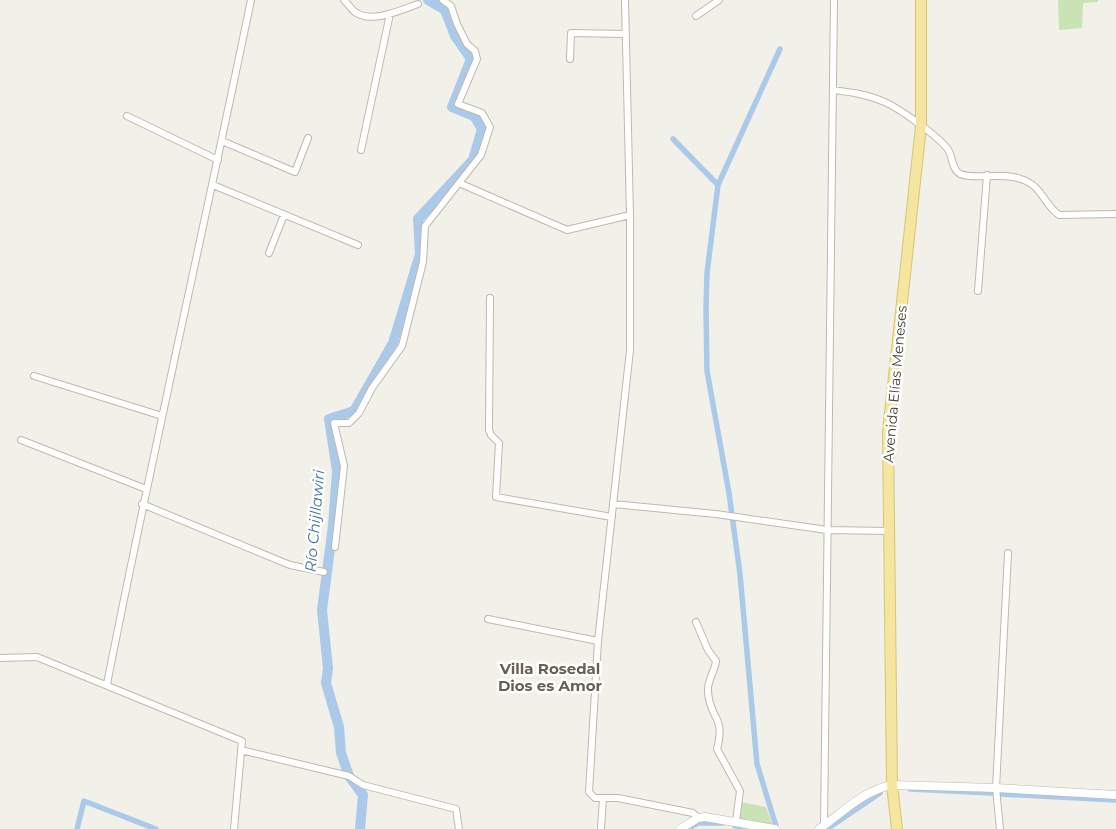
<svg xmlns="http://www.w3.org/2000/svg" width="1116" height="829" viewBox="0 0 1116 829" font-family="Montserrat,sans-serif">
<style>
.green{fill:#c9e3b5}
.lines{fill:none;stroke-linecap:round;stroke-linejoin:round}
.canal{stroke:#abc9e9;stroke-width:5.5}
.river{stroke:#abc9e9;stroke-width:10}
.minor-casing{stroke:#bdb9ac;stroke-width:8}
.tertiary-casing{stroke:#bdb9ac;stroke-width:9}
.primary-casing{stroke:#d8c571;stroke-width:12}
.minor{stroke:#fff;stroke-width:6}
.tertiary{stroke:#fff;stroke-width:8}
.primary{stroke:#f4e6a0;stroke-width:10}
.labels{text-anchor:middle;stroke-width:5;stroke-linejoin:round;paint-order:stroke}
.street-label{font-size:14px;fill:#454238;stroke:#fff}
.water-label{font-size:15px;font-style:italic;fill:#3b6da7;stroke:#fff}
.neighbourhood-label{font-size:15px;font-weight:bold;fill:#676050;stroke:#fff}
</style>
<rect width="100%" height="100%" fill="#f2f1e9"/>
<path class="green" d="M 1058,0 L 1098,0 L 1098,2 L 1083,3 L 1082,28 L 1059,30 Z
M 740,802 L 766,807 L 773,826 L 739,819 Z"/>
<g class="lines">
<path class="canal" d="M 673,139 L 718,185
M 910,789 L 992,793
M 1001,794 L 1116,800
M 735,826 L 747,829
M 776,826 L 757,764 L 740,574 L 729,493 L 707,371 L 706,309 L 707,273 L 718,185 L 780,49
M 77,829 L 84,801 L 156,829
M 687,829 L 698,823 L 723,823
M 827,829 L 880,793"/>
<path class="river" d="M 360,829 L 363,795 L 349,776 L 341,753 L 339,727 L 326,683 L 328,668 L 322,610 L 333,526 L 337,471 L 329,419 L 354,411 L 393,343 L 420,254 L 418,219 L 473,160 L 482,129 L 474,116 L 452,107 L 471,59 L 455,36 L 445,10 L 428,0"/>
<defs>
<path id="minor" d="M 344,0 C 348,4 351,9 355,12 C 371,24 401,10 418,4
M 625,0 L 630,215 L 630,350 L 598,641 L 589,792 L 595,798 L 618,798 L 693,813 L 698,818
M 696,16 L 719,0
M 570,59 L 571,33 L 625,34
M 833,90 C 849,92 866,94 882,101 C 898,107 935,134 947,148 C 953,155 951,169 960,174 C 974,180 1003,172 1021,179 C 1043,186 1043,204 1059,215 L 1116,214
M 127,116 L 218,160
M 222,141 L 295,172 L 308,138
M 361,150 L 390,14
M 459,183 L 567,230 L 630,215
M 213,185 L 358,245
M 269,253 L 284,215
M 978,291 L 987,175
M 490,298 L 489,430 L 491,435 L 499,443 L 496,497 L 612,517
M 34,376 L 162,416
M 21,440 L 146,489
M 142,504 L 290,565 L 324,572
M 613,504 L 716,514 L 827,530 L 888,531
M 335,547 L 344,466 L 334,423 L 349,423 L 359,413 L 372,388 L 402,346 L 423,262 L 425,226 L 481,155 L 490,127 L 482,113 L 458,104 L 477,59 L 475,51 L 467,44 L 457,24 L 451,6 L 443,0
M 488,619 L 598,641
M 696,622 L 708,650 L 716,661 C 715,671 707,681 708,691 C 709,719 726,715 717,749 L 740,791 L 736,821
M 0,658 L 37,657 L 242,741 L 234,829
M 107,684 C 152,455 204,228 251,0
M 241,750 L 349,776 L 363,785 L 456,809 L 459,829
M 824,826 L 834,0
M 601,829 L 603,798
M 1000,829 L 996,788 L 1008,553"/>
<path id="tertiary" d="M 680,829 L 698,818 L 705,817 L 775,829
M 819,829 C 842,813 864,790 892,785 L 996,788 L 1116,795"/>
<path id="primary" d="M 897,829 L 892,785 L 888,432 L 921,126 L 921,0"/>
</defs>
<use href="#minor" class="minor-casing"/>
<use href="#tertiary" class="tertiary-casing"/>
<use href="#primary" class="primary-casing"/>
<use href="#minor" class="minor"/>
<use href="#tertiary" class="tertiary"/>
<use href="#primary" class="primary"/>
</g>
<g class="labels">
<g class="street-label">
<text transform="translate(895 384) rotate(-85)" y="5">Avenida Elías Meneses</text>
</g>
<g class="water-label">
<text transform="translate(315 521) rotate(-85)" y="5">Río Chijllawiri</text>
</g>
<g class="neighbourhood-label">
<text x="550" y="674">Villa Rosedal<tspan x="550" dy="17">Dios es Amor</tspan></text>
</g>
</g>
</svg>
